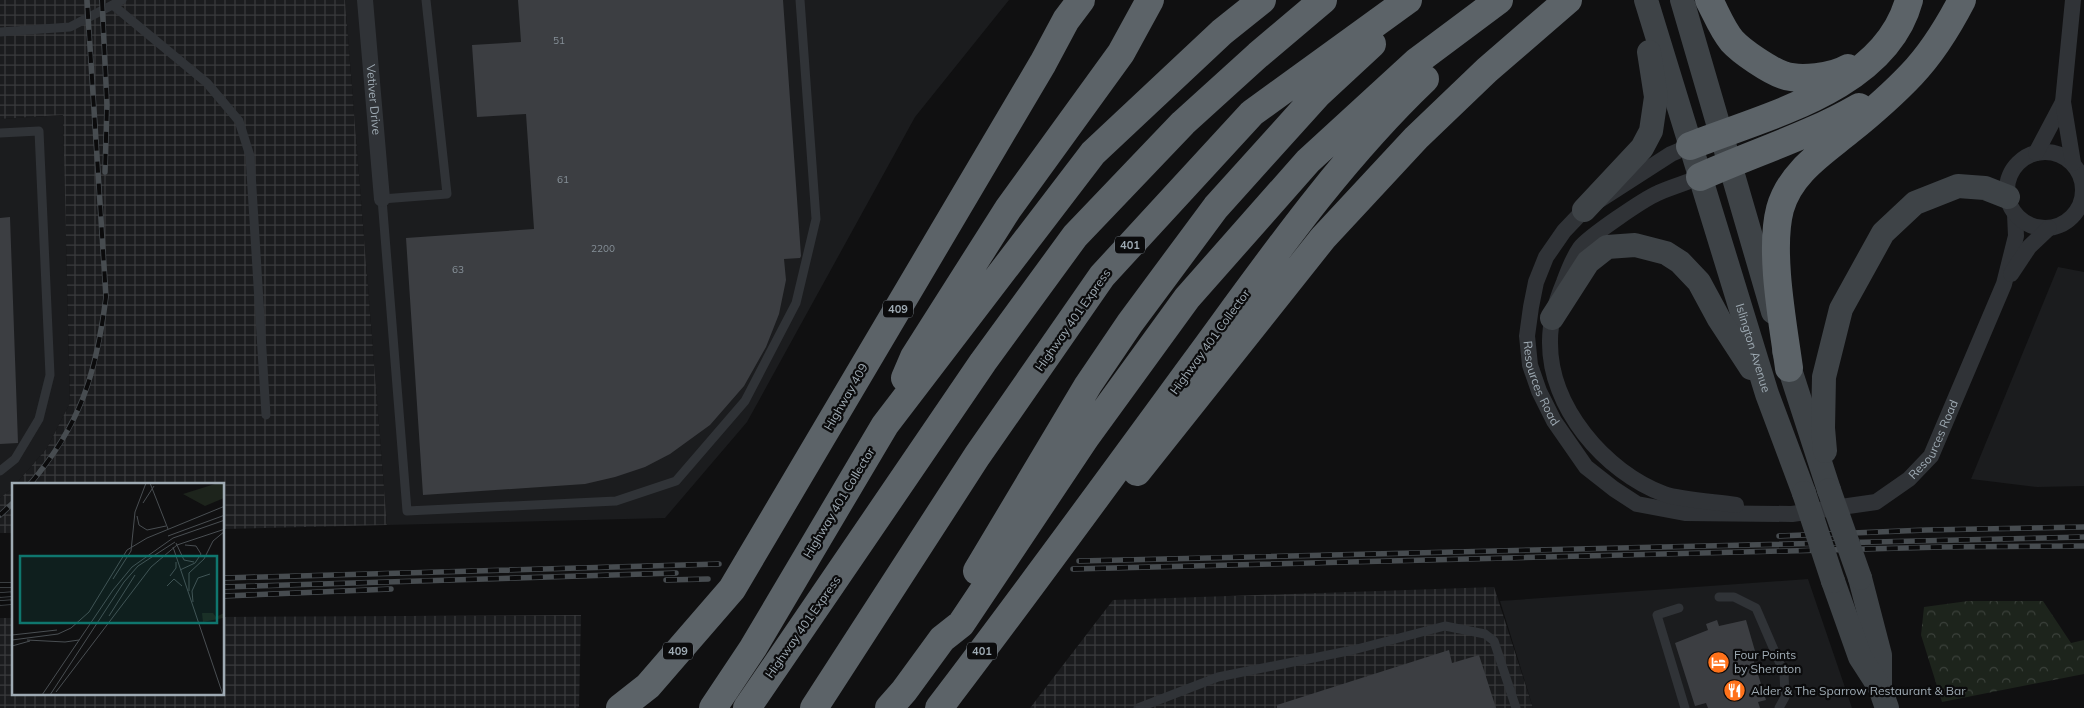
<svg xmlns="http://www.w3.org/2000/svg" width="2084" height="708" viewBox="0 0 2084 708" font-family="Mulish,sans-serif">
<style>
.built{fill:#1b1c1e}
.industrial{fill:url(#industrial-grid)}
.forest{fill:url(#forest-crowns)}
.building{fill:#3c3e42}
.lines{fill:none;stroke-linecap:round;stroke-linejoin:round}
.service{stroke:#303337;stroke-width:9}
.minor{stroke:#303337;stroke-width:16}
.secondary{stroke:#3e4347;stroke-width:24}
.motorway{stroke:#5c6368;stroke-width:28}
.rail-casing{stroke:#474c50;stroke-width:5.5}
.rail{stroke:#0b0b0c;stroke-width:4;stroke-dasharray:11;stroke-linecap:butt}
.secondary-bridge{stroke:#3e4347;stroke-width:24}
.labels{text-anchor:middle;stroke-width:4.5;stroke-linejoin:round;paint-order:stroke}
.number-label{font-size:10px;fill:#869098}
.shield{fill:#0b0b0c;stroke:#737b82;stroke-width:1}
.shield-label{font-size:11px;font-weight:bold;fill:#9fabb4}
.street-label{font-size:12px;fill:#9fabb4;stroke:#0b0b0c}
.poi-label{font-size:12px;fill:#9fabb4;stroke:#0b0b0c;text-anchor:start}
.inset-road{fill:none;stroke:#494e52;stroke-width:1}
.view{fill:#0f766e;fill-opacity:0.15;stroke:#0f766e;stroke-width:2.5}
.inset-edge{fill:none;stroke:#9fabb4;stroke-width:2.5}
</style>
<defs>
<pattern id="industrial-grid" width="8" height="8" patternUnits="userSpaceOnUse" patternTransform="scale(1.25)"><rect width="8" height="8" fill="#1b1c1e"/><path d="M0 4h8M4 0v8" fill="none" stroke="#393a3c"/></pattern>
<pattern id="forest-crowns" width="20" height="18" patternUnits="userSpaceOnUse" patternTransform="scale(1.25)"><rect width="20" height="18" fill="#1d241c"/><path d="M2 6a3 3 0 1 1 6 0M12 15a3 3 0 1 1 6 0" fill="none" stroke="#3b413b"/></pattern>
</defs>
<rect width="100%" height="100%" fill="#101011"/>
<path class="built" d="M 345,0 L 1009,0 L 915,117 L 747,422 L 665,518 L 387,525 Z
M 63,115 L 70,403 L 47,448 L 16,484 L 14,484 L 14,487 L 0,498 L 0,119 Z
M 2058,267 L 2084,272 L 2084,486 L 2037,487 L 1971,479 Z
M 1808,579 L 1852,708 L 1533,708 L 1500,601 Z"/>
<path class="industrial" d="M 0,0 L 345,0 L 387,525 L 224,529 L 224,484 L 16,484 L 47,448 L 70,403 L 63,115 L 0,119 Z
M 14,487 L 14,533 L 0,533 L 0,498 Z
M 1494,587 L 1533,708 L 1030,708 L 1113,600 Z
M 581,615 L 579,707 L 577,708 L 0,708 L 0,618 L 14,618 L 14,694 L 224,694 L 224,617 Z"/>
<path class="forest" d="M 1968,601 L 2043,601 L 2071,643 L 2084,640 L 2084,674 L 1942,702 L 1921,635 L 1924,607 Z"/>
<path class="building" d="M 518,0 L 783,0 L 801,256 L 800,258 L 784,259 L 786,280 L 779,314 L 766,347 L 744,386 L 710,425 L 670,454 L 645,467 L 615,477 L 585,484 L 423,495 L 406,238 L 534,229 L 526,114 L 477,117 L 472,45 L 521,42 Z
M 10,217 L 18,443 L 0,444 L 0,218 Z
M 1717,620 L 1719,626 L 1746,620 L 1755,651 L 1751,652 L 1766,700 L 1758,702 L 1760,708 L 1708,708 L 1706,703 L 1695,706 L 1675,643 L 1708,630 L 1706,624 Z
M 1449,650 L 1452,663 L 1479,655 L 1496,708 L 1277,708 L 1277,705 Z"/>
<g class="lines">
<path class="service" d="M 426,0 L 447,194 L 382,199 L 407,511 L 616,501 L 676,481 L 745,401 L 796,303 L 816,219 L 800,0
M 114,6 L 207,83 L 239,121 L 250,156 L 266,415
M 0,32 L 70,27 L 122,0
M 0,133 L 39,131 L 50,375 L 39,419 L 15,459 L 0,471
M 1719,597 L 1734,597 L 1756,608 L 1784,673 L 1785,697 L 1779,708
M 1679,608 L 1657,615 L 1685,708
M 1138,708 L 1218,677 L 1353,650 L 1445,626 L 1485,634 L 1494,641 L 1516,708"/>
<g class="minor">
<path id="s1" d="M 365,0 L 382,199"/>
<path id="s2" d="M 1690,146 L 1671,154 L 1584,210 L 1564,231 L 1546,257 L 1536,282 L 1531,307 L 1527,336 L 1530,365 L 1539,391 L 1554,421 L 1586,467 L 1614,489 L 1637,504 L 1685,513 L 1792,514 L 1876,502 L 1909,479 L 1931,456 L 2004,284 L 2016,236 L 2015,214"/>
<circle cx="2045" cy="190" r="38"/>
<path d="M 2036,153 L 2063,102"/>
<path d="M 2073,163 L 2063,102 L 2073,0"/>
<path d="M 1700,177 C 1686,183 1671,187 1658,193 C 1644,199 1588,237 1580,248 C 1573,258 1568,271 1564,282 C 1556,301 1550,321 1550,341 C 1549,407 1605,472 1664,494 C 1681,500 1717,502 1736,505"/>
<path d="M 2011,274 L 2029,247 L 2049,228"/>
</g>
<g class="secondary">
<path id="s3" d="M 1646,0 L 1767,394 L 1804,493"/>
<path d="M 1682,0 L 1773,312"/>
<path d="M 1584,210 L 1642,148 L 1651,131 L 1656,97 L 1649,52"/>
<path d="M 1552,318 L 1588,262 L 1607,247 L 1635,245 L 1666,253 L 1680,262 L 1699,282 L 1719,319 L 1751,368"/>
<path d="M 1784,351 L 1829,490"/>
<path d="M 1825,451 L 1823,428 L 1824,377 L 1841,309 L 1883,233 L 1915,203 L 1958,186 L 1985,188 L 2008,197"/>
<path d="M 1860,578 L 1880,655 L 1880,688"/>
<path d="M 1833,581 L 1860,657 L 1880,688 L 1887,708"/>
</g>
<path class="motorway" d="M 1709,0 C 1716,13 1722,29 1732,41 C 1742,52 1769,70 1783,75 C 1800,81 1833,77 1848,68
M 1690,146 C 1765,116 1885,89 1909,0
M 1700,177 C 1753,153 1809,136 1859,107
M 1789,368 C 1783,324 1769,251 1780,209 C 1790,173 1822,153 1849,131 C 1870,114 1892,95 1911,75 C 1932,53 1948,27 1962,0
M 905,378 L 914,357 L 1008,209 L 1121,53 L 1150,0
M 1137,472 L 1323,238 L 1416,138 L 1487,70 L 1568,0
M 977,571 L 1088,385 L 1130,323 L 1216,207 L 1317,95 L 1372,44
M 620,708 L 648,686 L 732,589 L 1043,63 L 1066,20 L 1081,0
M 713,708 L 753,648 L 885,425 L 1093,153 L 1222,32 L 1262,0
M 747,708 L 983,362 L 1075,236 L 1183,123 L 1258,55 L 1323,0
M 814,708 L 977,456 L 1102,276 L 1252,113 L 1408,0
M 889,708 L 904,691 L 942,639 L 961,624 L 1086,437 L 1187,298 L 1308,161 L 1416,62 L 1499,0
M 939,708 C 1026,594 1111,477 1196,361 C 1268,263 1337,163 1425,79"/>
<defs>
<path id="rail" d="M 102,0 L 107,105 L 105,172
M 30,484 C 81,424 96,374 106,297 L 87,0
M 0,515 L 14,502
M 1779,536 L 1926,530 L 2084,527
M 1079,561 L 2084,537
M 1073,569 L 1943,547 L 2084,546
M 224,578 L 719,564
M 666,580 L 708,579
M 0,585 L 14,585
M 224,587 L 676,573
M 0,595 L 14,594
M 224,596 L 391,589
M 0,603 L 14,602"/>
</defs>
<use href="#rail" class="rail-casing"/>
<use href="#rail" class="rail"/>
<path class="secondary-bridge" d="M 1829,490 L 1860,578
M 1804,493 L 1833,581"/>
</g>
<defs>
<symbol id="hotel-disc" viewBox="-11 -11 22 22"><circle r="9.5" fill="#ff721a" stroke="#0b0b0c"/><path d="M-6-4.5h1.5V1H6V5H4.5V3h-9V5H-6ZM-4 0a1.8 1.8 0 1 1 3.6 0ZM.5 0V-2.5h3Q6-2.5 6 0Z" fill="#fff"/></symbol>
<symbol id="restaurant-disc" viewBox="-11 -11 22 22"><circle r="9.5" fill="#ff721a" stroke="#0b0b0c"/><path d="M-5-6h1v4h1v-4h1v4h1v-4h1v5L-1.5 .5V6h-2V.5L-5-1ZM5-6V6H3V1.5H1.5Q1.5-4 5-6Z" fill="#fff"/></symbol>
</defs>
<g fill-rule="evenodd">
<use href="#hotel-disc" x="1706" y="650" width="25" height="25"/>
<use href="#restaurant-disc" x="1722" y="678" width="25" height="25"/>
</g>
<g class="labels">
<g class="number-label">
<text x="559" y="44">51</text>
<text x="563" y="183">61</text>
<text x="603" y="252">2200</text>
<text x="458" y="273">63</text>
</g>
<g class="shield">
<rect x="1115" y="236.5" width="30" height="17" rx="4"/>
<rect x="883" y="300.5" width="30" height="17" rx="4"/>
<rect x="663" y="642.5" width="30" height="17" rx="4"/>
<rect x="967" y="642.5" width="30" height="17" rx="4"/>
</g>
<g class="shield-label">
<text x="1130" y="249">401</text>
<text x="898" y="313">409</text>
<text x="678" y="655">409</text>
<text x="982" y="655">401</text>
</g>
<g class="street-label">
<text dy="4" stroke="none"><textPath href="#s1" startOffset="100">Vetiver Drive</textPath></text>
<text transform="translate(1073 320) rotate(-55)" y="4">Highway 401 Express</text>
<text transform="translate(1210 342) rotate(-54)" y="4">Highway 401 Collector</text>
<text dy="4" stroke="none"><textPath href="#s3" startOffset="364">Islington Avenue</textPath></text>
<text dy="4" stroke="none"><textPath href="#s2" startOffset="316">Resources Road</textPath></text>
<text transform="translate(846 397) rotate(-60)" y="4">Highway 409</text>
<text dy="4" stroke="none"><textPath href="#s2" startOffset="804">Resources Road</textPath></text>
<text transform="translate(839 503) rotate(-59)" y="4">Highway 401 Collector</text>
<text transform="translate(803 627) rotate(-55)" y="4">Highway 401 Express</text>
</g>
<g class="poi-label">
<text x="1734" y="659">Four Points<tspan x="1734" dy="14">by Sheraton</tspan></text>
<text x="1751" y="695">Alder &amp; The Sparrow Restaurant &amp; Bar</text>
</g>
</g>
<g transform="translate(12 483)">
<rect width="212" height="212" fill="#101011"/>
<path d="M 190,130 L 201,130 L 204,134 L 212,130 L 212,140 L 211,135 L 191,139 Z" fill="#1d241c"/>
<path d="M 206,0 L 212,0 L 212,15 L 193,23 L 171,11 Z" fill="#1d241c"/>
<path class="inset-road" d="M 138,0 L 156,46M 131,20 L 142,3M 125,33 L 127,42 L 135,47 L 154,43M 156,53 L 213,32M 164,60 L 172,77 L 182,79M 161,64 L 211,212M 168,87 L 183,80 L 189,71 L 184,63 L 173,62M 158,93 L 164,85 L 164,79M 101,96 L 119,68 L 123,29 L 134,0M 155,103 L 162,96 L 170,103M 177,108 L 177,90 L 192,76 L 201,58 L 213,48M 181,119 L 180,108 L 186,95 L 198,91M 97,133 L 123,92M 0,152 L 45,147M 0,157 L 46,151 L 59,145 L 77,129 L 115,67 L 135,55 L 213,23M 15,157 L 53,159 L 67,157M 0,163 L 18,158M 44,209 L 139,84 L 165,62 L 213,46M 30,212 L 101,107 L 120,84 L 161,55 L 213,37M 38,212 L 112,99 L 126,83 L 163,59"/>
<path class="view" d="M 8,73 L 205,73 L 205,140 L 8,140 Z"/>
<rect width="212" height="212" class="inset-edge"/>
</g>
</svg>
